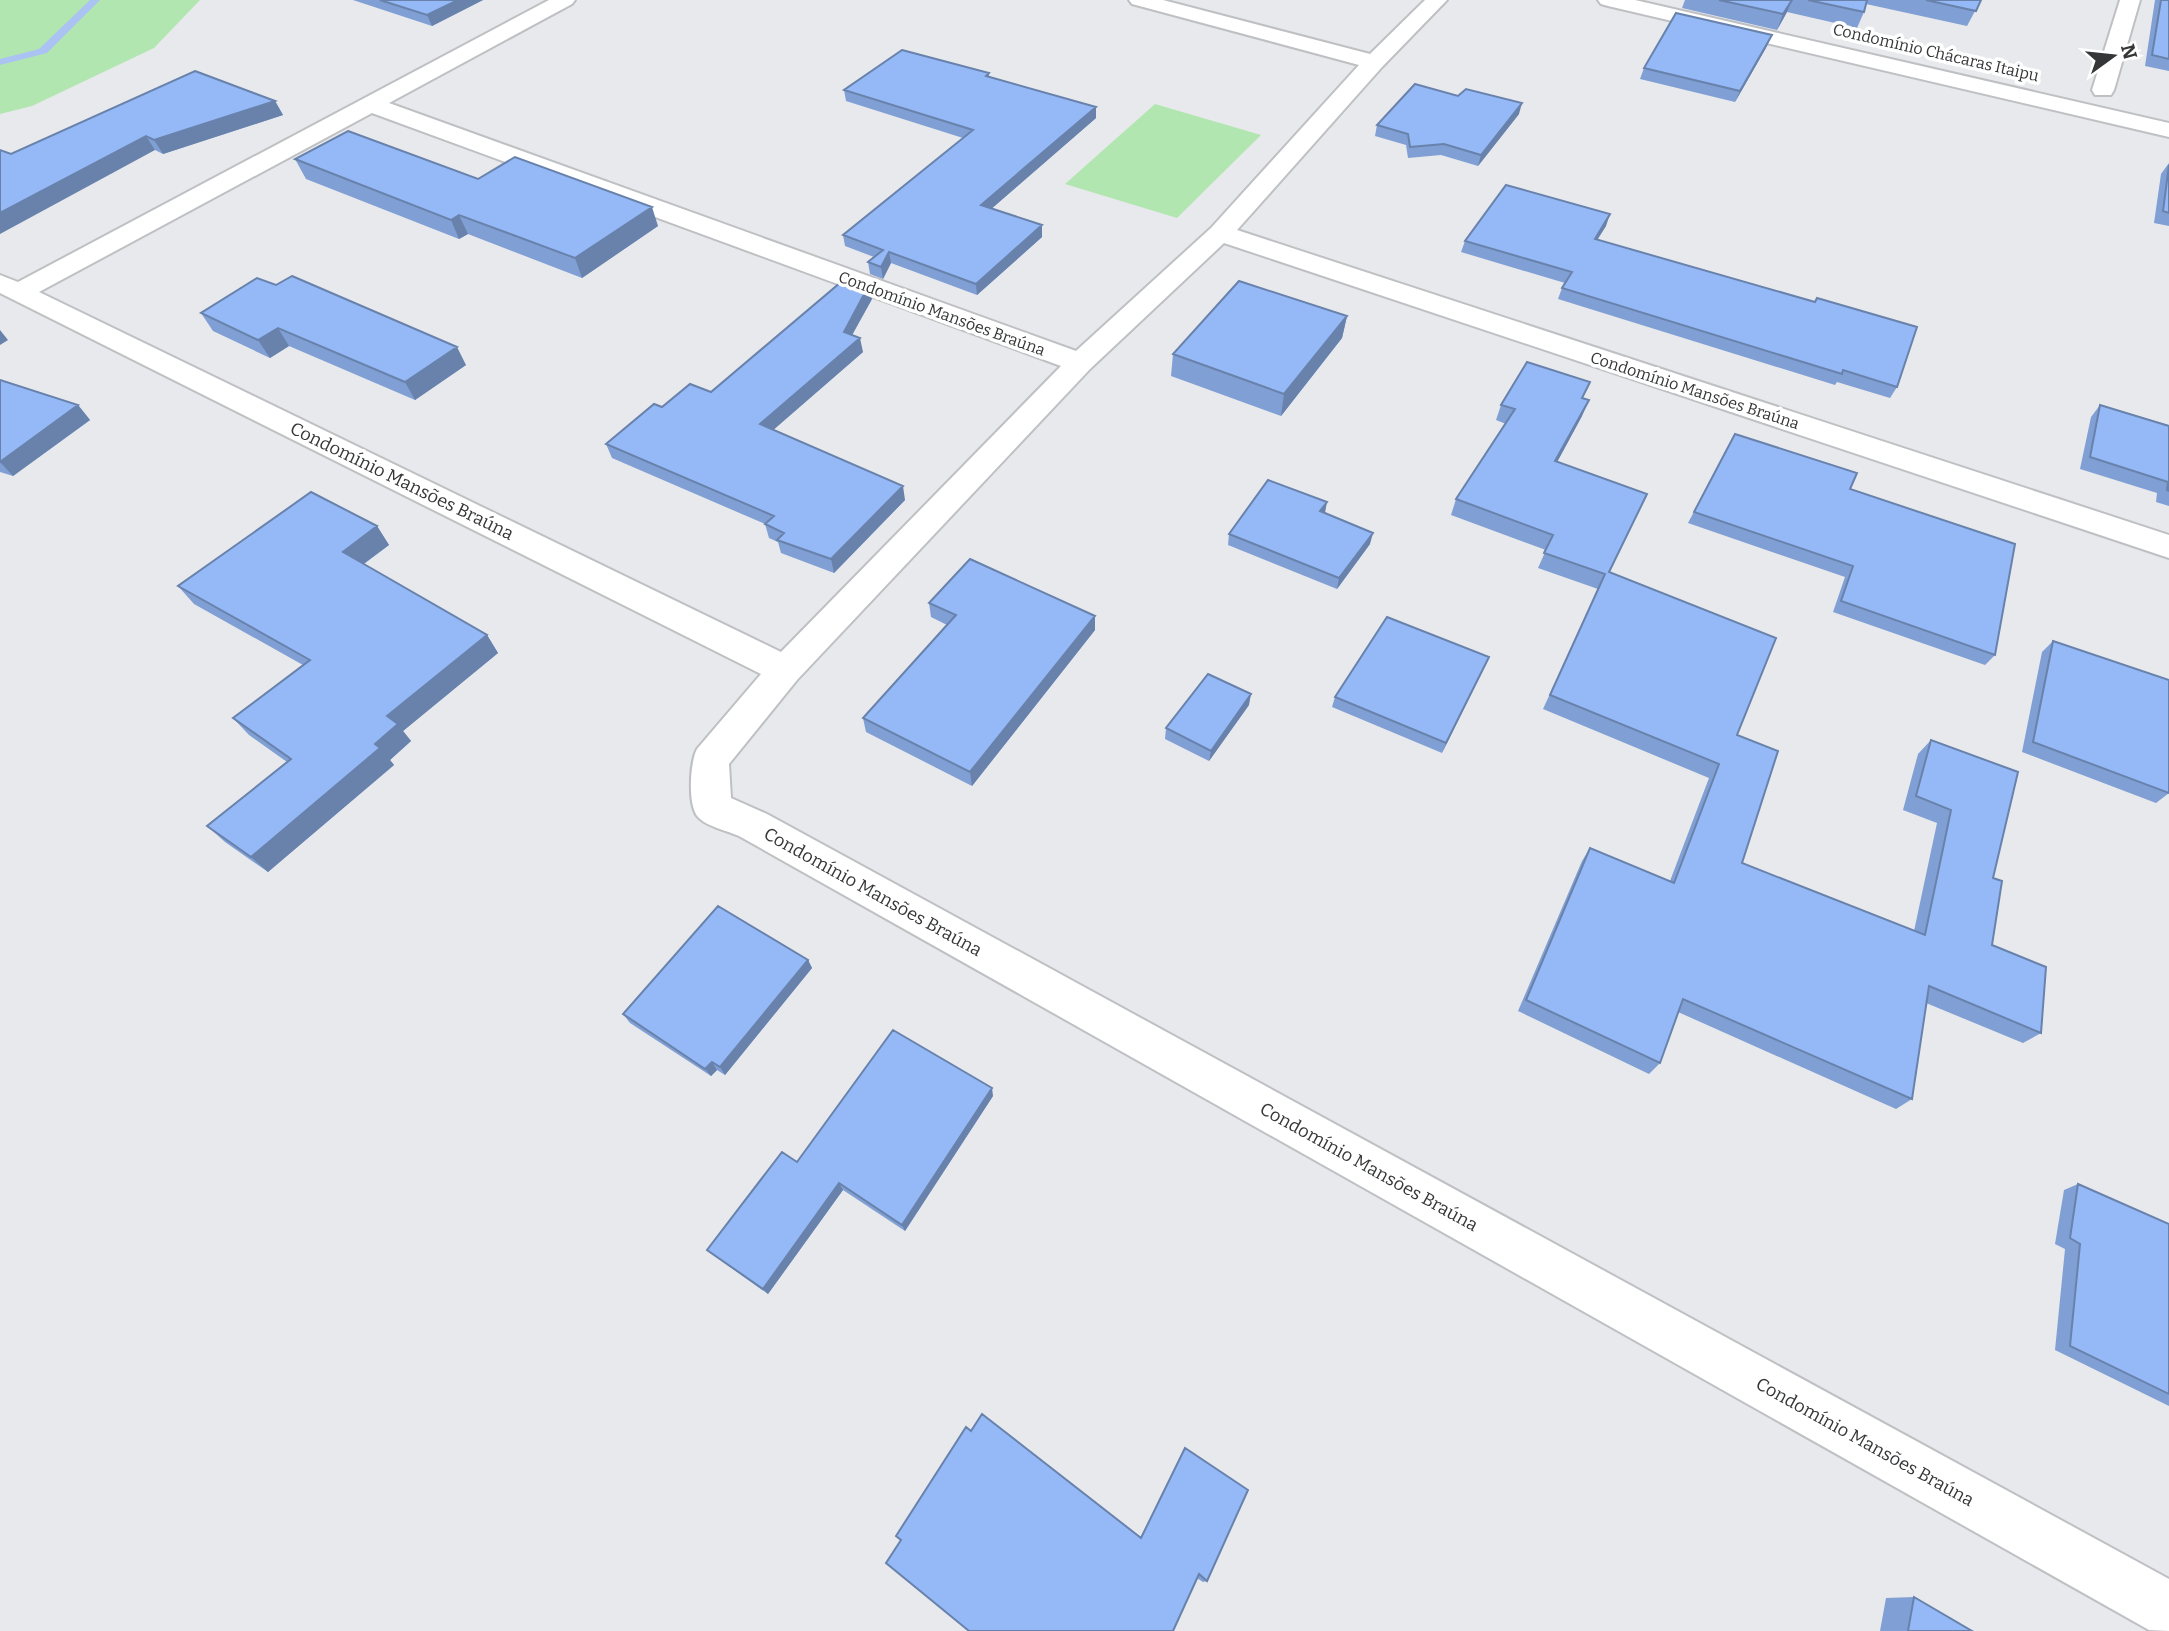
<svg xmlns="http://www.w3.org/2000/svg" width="2169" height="1631" viewBox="0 0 2169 1631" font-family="Bitter,serif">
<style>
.green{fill:#b2e6b0}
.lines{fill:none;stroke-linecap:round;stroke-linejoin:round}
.stream{fill:#abc3f2;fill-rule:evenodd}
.minor-casing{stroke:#bfc0c3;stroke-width:4}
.minor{fill:#fff;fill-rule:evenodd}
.wall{fill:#809fd4}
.shaded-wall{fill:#6882ac}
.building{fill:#95b9f6;stroke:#6882ac;stroke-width:2}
.labels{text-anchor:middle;stroke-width:7;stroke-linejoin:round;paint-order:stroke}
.far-street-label{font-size:16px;fill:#353637;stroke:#fff}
.street-label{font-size:18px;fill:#353637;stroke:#fff}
</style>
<rect width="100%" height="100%" fill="#e7e9ec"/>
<path class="green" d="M 0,0 L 200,0 L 154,48 L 32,106 L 0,114 Z
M 1155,104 L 1261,135 L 1177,218 L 1065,184 Z"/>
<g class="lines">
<path class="stream" d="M 90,0 L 100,0 L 47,53 L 0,65 L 0,59 L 39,49 Z"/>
<defs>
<path id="minor" d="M 549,0 L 575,0 L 572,4 L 389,103 L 1076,351 L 1211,228 L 1359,65 L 1132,4 L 1129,0 L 1163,0 L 1370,54 L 1425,0 L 1447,0 L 1382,67 L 1237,230 L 2169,535 L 2169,558 L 1224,243 L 1090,369 L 797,680 L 729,764 L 731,798 L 767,814 L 2169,1579 L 2169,1631 L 2149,1630 L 739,836 C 728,831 708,827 699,818 C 687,808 690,762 697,749 L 761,674 L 0,293 L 0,275 L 18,282 ZM 372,113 L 1061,366 L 781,652 L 39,292 Z
M 1598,0 L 1635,0 L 2169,123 L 2169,137 L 1608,6 L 1601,4 Z
M 2120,0 L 2140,0 L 2114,90 L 2111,95 L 2095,95 L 2092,90 Z"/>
</defs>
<use href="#minor" class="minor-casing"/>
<use href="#minor" class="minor"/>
</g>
<path class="wall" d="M 353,0 L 483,0 L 432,26 Z
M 1685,0 L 1981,0 L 1967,26 L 1866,4 L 1864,12 L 1857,28 L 1787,12 L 1777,30 L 1682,8 Z
M 2155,0 L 2169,0 L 2169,71 L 2145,66 Z
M 1767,46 L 1735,102 L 1640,79 L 1644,68 Z
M 989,73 L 989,77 L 1096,107 L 1096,118 L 991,209 L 1042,225 L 1042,237 L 977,295 L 891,263 L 883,279 L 870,274 L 868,262 L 874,257 L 845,246 L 843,235 L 963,138 L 846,101 L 844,90 Z
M 275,101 L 283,115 L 163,154 L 155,150 L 11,154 Z
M 1519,114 L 1478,166 L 1441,155 L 1408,158 L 1406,145 L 1375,136 L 1377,125 Z
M 295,159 L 478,179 L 658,226 L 582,278 L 468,234 L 459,239 L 306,179 Z
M 2169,163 L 2169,226 L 2154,223 L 2161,174 Z
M 1606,226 L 1597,239 L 1897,387 L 1890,398 L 1837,382 L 1835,385 L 1558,299 L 1562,288 L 1565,283 L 1461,252 L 1465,241 Z
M 872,299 L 852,335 L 863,352 L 773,430 L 905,500 L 834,573 L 781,553 L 778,542 L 769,538 L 765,524 L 612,458 L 606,444 L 662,407 L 711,392 Z
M 201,313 L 466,365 L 415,400 L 289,346 L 270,358 L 213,331 Z
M 1347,316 L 1342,338 L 1281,416 L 1171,376 L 1173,354 Z
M 0,380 L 78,405 L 90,420 L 13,476 L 0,472 Z
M 1584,398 L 1582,416 L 1557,462 L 1609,572 L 1737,735 L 1742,863 L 1914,931 L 1937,823 L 1903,810 L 1918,754 L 1931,740 L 1993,878 L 1992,945 L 2041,1033 L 2023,1043 L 1926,1003 L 1912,1099 L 1896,1109 L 1678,1012 L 1660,1063 L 1649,1074 L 1518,1011 L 1582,861 L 1590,848 L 1670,881 L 1709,778 L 1543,709 L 1598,589 L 1538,568 L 1546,550 L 1451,515 L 1456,499 L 1506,424 L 1496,420 L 1501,405 Z
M 2100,405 L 2169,425 L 2169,506 L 2156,502 L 2157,493 L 2080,469 L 2091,417 Z
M 1735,434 L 1850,489 L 1995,655 L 1985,665 L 1833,612 L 1845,577 L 1688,523 Z
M 377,526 L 389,545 L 364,564 L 487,635 L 498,653 L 403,731 L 411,741 L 390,760 L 394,765 L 268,872 L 225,842 L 207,826 L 287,762 L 249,735 L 233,718 L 303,665 L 194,604 L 178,586 Z
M 1229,534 L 1370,544 L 1337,589 L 1228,545 Z
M 929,603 L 1095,616 L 1095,630 L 972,786 L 866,732 L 863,718 L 947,625 L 931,617 Z
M 2053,641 L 2169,793 L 2156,803 L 2022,752 L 2042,652 Z
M 1489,657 L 1442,753 L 1332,707 L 1335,697 Z
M 1249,705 L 1209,761 L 1165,739 L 1166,728 Z
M 808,960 L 812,968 L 725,1075 L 717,1070 L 711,1076 L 630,1023 L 623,1014 Z
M 993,1096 L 905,1231 L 843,1190 L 768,1294 L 713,1255 L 707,1250 L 797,1162 Z
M 2078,1184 L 2169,1224 L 2169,1406 L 2055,1350 L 2065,1249 L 2055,1244 L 2064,1190 Z
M 971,1431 L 1141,1537 L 1182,1453 L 1207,1581 L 1203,1582 Z
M 1914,1597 L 1972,1631 L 1880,1631 L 1886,1598 Z"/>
<path class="shaded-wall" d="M 458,0 L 483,0 L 432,26 L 427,15 Z
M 1792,0 L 1787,12 L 1777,30 L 1783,14 Z
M 1772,35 L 1767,46 L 1735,102 L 1740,91 Z
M 275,101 L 283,115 L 163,154 L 154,140 Z
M 1522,103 L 1519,114 L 1478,166 L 1481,155 Z
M 1096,107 L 1096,118 L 982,217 L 981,205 Z
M 146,136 L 155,150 L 0,234 L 0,213 Z
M 652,207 L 658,226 L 582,278 L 575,258 Z
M 1610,214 L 1606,226 L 1591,250 L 1595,239 Z
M 459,215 L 468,234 L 459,239 L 451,220 Z
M 1042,225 L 1042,237 L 977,295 L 976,284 Z
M 889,252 L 891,263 L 883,279 L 881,267 Z
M 869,285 L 872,299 L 846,346 L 844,332 Z
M 1347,316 L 1342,338 L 1281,416 L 1284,394 Z
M 278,328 L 289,346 L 270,358 L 258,340 Z
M 0,330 L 8,340 L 0,345 Z
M 860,338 L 863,352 L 764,438 L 760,424 Z
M 457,347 L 466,365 L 415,400 L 405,382 Z
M 1589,400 L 1582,416 L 1549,477 L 1555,461 Z
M 78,405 L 90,420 L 13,476 L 0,462 Z
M 903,486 L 905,500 L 834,573 L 831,559 Z
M 1327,502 L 1325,513 L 1320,511 Z
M 377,526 L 389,545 L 355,570 L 343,552 Z
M 1373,533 L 1370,544 L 1337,589 L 1339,578 Z
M 1095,616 L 1095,630 L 972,786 L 970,772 Z
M 487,635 L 498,653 L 403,731 L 411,741 L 390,760 L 394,765 L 268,872 L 251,857 L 375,744 L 387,716 Z
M 1489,657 L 1484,668 L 1442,753 L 1446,743 Z
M 1251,694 L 1249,705 L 1209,761 L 1211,751 Z
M 808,960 L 812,968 L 725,1075 L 720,1067 Z
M 712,1062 L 717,1070 L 711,1076 L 705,1069 Z
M 992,1088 L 993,1096 L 905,1231 L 902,1225 Z
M 839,1183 L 843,1190 L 768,1294 L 763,1289 Z"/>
<path class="building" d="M 380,0 L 458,0 L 427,15 Z
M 1719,0 L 1792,0 L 1783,14 Z
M 1808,0 L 1867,0 L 1864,12 Z
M 1926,0 L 1981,0 L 1976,11 Z
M 2161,0 L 2169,0 L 2169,59 L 2152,55 Z
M 1676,13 L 1772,35 L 1740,91 L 1644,68 Z
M 902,50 L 989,73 L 986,76 L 1096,107 L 981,205 L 1042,225 L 976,284 L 889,252 L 881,267 L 868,262 L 883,250 L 843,235 L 973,130 L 844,90 Z
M 195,71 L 275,101 L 154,140 L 146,136 L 0,213 L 0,150 L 11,154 Z
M 1415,84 L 1458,96 L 1466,89 L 1522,103 L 1481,155 L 1444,144 L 1410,147 L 1408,134 L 1377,125 Z
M 348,131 L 478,179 L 515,157 L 652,207 L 575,258 L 459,215 L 451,220 L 295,159 Z
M 2169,165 L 2169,213 L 2163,211 Z
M 1506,185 L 1610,214 L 1595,239 L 1815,302 L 1817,298 L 1917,327 L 1897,387 L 1843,370 L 1842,374 L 1562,288 L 1572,272 L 1465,241 Z
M 292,276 L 457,347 L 405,382 L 278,328 L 258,340 L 201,313 L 257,278 L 276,285 Z
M 847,277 L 869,285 L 844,332 L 860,338 L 760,424 L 903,486 L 831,559 L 777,540 L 784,533 L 765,524 L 774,516 L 606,444 L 654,404 L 662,407 L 690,384 L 711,392 Z
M 1239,281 L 1347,316 L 1284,394 L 1173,354 Z
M 1527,362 L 1590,382 L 1582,398 L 1589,400 L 1555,461 L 1647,494 L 1609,572 L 1776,638 L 1737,735 L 1778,751 L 1742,863 L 1925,935 L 1951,810 L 1916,796 L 1931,740 L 2018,772 L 1993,878 L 2002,881 L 1992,945 L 2046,967 L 2041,1033 L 1929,986 L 1912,1099 L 1683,999 L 1660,1063 L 1526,1000 L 1590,848 L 1674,883 L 1719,764 L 1550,695 L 1605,574 L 1544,553 L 1553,535 L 1456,499 L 1515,409 L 1501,405 Z
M 0,380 L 78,405 L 0,462 Z
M 2100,405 L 2169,426 L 2169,491 L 2167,490 L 2168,482 L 2090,457 Z
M 1735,434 L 1857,473 L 1850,489 L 2015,544 L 1995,655 L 1841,601 L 1853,566 L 1694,512 Z
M 1268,480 L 1327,502 L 1320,511 L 1373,533 L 1339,578 L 1229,534 Z
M 311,492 L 377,526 L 343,552 L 487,635 L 387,716 L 398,724 L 375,744 L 380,748 L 251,857 L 207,826 L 291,759 L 233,718 L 310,660 L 178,586 Z
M 970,559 L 1095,616 L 970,772 L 863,718 L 956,615 L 929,603 Z
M 1387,617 L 1489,657 L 1446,743 L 1335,697 Z
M 2053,641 L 2169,680 L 2169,793 L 2033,742 Z
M 1208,674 L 1251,694 L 1211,751 L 1166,728 Z
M 718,906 L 808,960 L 720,1067 L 712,1062 L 705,1069 L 623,1014 Z
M 893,1030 L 992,1088 L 902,1225 L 839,1183 L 763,1289 L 707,1250 L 782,1152 L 797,1162 Z
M 2078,1184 L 2169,1224 L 2169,1394 L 2070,1346 L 2080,1244 L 2070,1238 Z
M 982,1414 L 1141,1538 L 1185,1448 L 1248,1490 L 1207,1581 L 1199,1574 L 1173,1631 L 969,1631 L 886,1563 L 901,1540 L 896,1536 L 966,1427 L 971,1431 Z
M 1914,1597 L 1972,1631 L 1908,1631 Z"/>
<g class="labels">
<g class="far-street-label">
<text transform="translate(1936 52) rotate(13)" y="6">Condomínio Chácaras Itaipu</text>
<text transform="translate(942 313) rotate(20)" y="6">Condomínio Mansões Braúna</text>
<text transform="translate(1695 390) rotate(18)" y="6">Condomínio Mansões Braúna</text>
</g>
<g class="street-label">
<text transform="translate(402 481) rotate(26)" y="6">Condomínio Mansões Braúna</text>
<text transform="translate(873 892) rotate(29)" y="6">Condomínio Mansões Braúna</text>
<text transform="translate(1369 1167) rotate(29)" y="6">Condomínio Mansões Braúna</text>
<text transform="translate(1865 1442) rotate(29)" y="6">Condomínio Mansões Braúna</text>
</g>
</g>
<g transform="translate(2113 56) rotate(75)" stroke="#ffffff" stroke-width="5" paint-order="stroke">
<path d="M0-5L12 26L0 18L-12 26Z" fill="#353637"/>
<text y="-10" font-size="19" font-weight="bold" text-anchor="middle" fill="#353637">N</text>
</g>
</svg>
